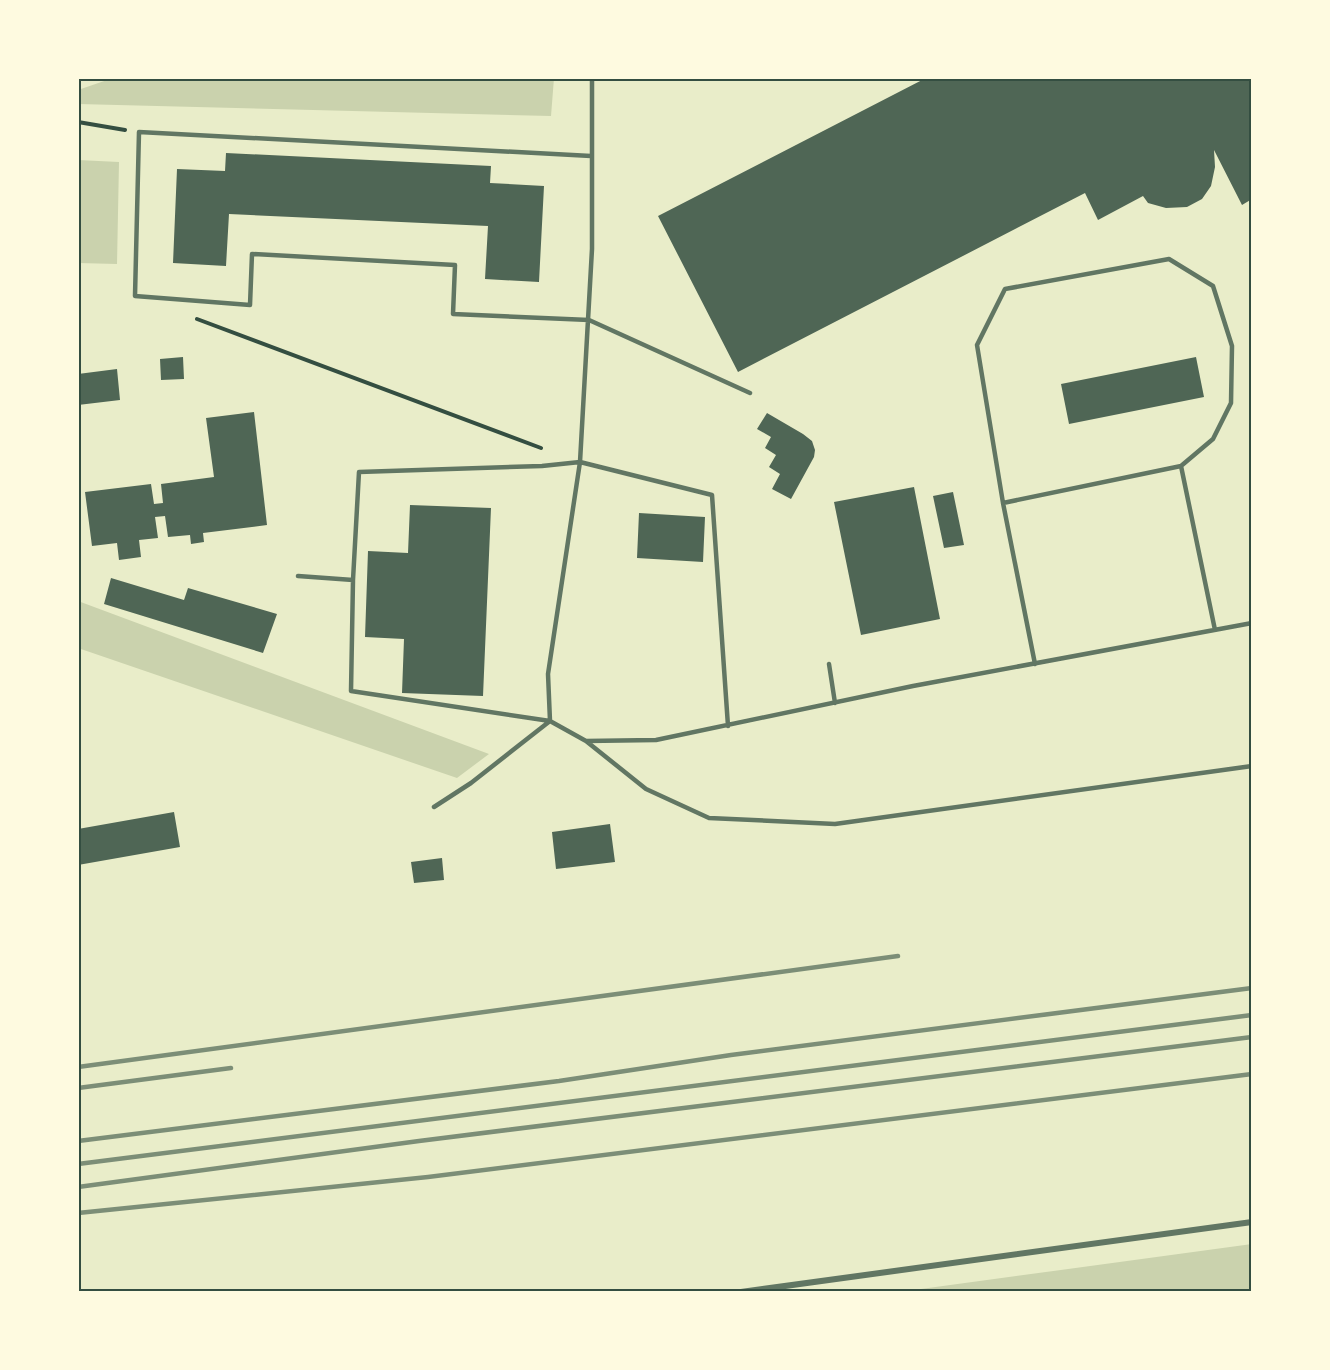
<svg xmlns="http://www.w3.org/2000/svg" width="1330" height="1370" viewBox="0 0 1330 1370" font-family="'Exo 2',sans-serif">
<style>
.green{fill:#cad2ad}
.building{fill:#4f6655}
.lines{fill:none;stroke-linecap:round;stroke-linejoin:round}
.path{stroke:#344e41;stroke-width:4}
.service{stroke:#617663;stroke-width:4.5}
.minor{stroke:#617663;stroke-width:6}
.rail{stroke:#7c8e77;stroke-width:4.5}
.neatline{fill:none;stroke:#344e41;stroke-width:2}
</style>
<rect width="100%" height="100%" fill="#e9edc9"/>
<path class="green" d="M 113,78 L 554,78 L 551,116 L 78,104 L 78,90 Z
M 78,160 L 119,162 L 117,264 L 78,263 Z
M 78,601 L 489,754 L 457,778 L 78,648 Z
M 1252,1244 L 1252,1292 L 899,1292 Z"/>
<path class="building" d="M 926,78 L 1252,78 L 1252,199 L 1242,205 L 1214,150 L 1215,167 L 1211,186 L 1202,199 L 1187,207 L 1166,208 L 1148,203 L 1143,196 L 1098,220 L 1085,193 L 738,372 L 658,216 Z
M 226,153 L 491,166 L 490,183 L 544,186 L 539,282 L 485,279 L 488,226 L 229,214 L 226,266 L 173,263 L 177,169 L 225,171 Z
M 183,357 L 184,379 L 161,380 L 160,359 Z
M 1196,357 L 1204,397 L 1069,424 L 1061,384 Z
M 117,369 L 120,400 L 78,405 L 78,374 Z
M 254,412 L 267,525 L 203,533 L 204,542 L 191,544 L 190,535 L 168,537 L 165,516 L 155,517 L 158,538 L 139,540 L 141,557 L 119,560 L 117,543 L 92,546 L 85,492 L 151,484 L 154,504 L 163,503 L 161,484 L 214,477 L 206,418 Z
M 767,413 L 803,434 L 812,441 L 815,450 L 814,457 L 791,499 L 772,489 L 780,474 L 769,467 L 776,455 L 765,448 L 771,437 L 757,429 Z
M 914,487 L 940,619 L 861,635 L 834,502 Z
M 953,492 L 964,545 L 944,548 L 933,496 Z
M 410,505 L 491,508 L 483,696 L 402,693 L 404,639 L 365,637 L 368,551 L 408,553 Z
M 639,513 L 705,517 L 703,562 L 637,558 Z
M 111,578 L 184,600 L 188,588 L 277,614 L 263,653 L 104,604 Z
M 174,812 L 180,847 L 78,865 L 78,829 Z
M 610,824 L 615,862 L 556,869 L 552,832 Z
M 442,858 L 444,880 L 414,883 L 411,862 Z"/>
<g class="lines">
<path class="path" d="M 78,122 L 125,130
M 197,319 L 541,448"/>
<path class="service" d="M 592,78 L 592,249 L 580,462 L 548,674 L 550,721 L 586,741 L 656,740 L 913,686 L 1252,623
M 591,156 L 139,132 L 135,296 L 250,305 L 252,254 L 455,265 L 453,314 L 589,320 L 750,393
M 1181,466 L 1215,630
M 1003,503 L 1181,466 L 1213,439 L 1231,403 L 1232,346 L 1213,286 L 1169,259 L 1005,289 L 977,345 L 1003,503 L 1035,664
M 298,576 L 353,580
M 829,664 L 835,703
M 550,721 L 351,691 L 353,580 L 359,472 L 542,466 L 580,462 L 712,495 L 728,726
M 586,741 L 646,789 L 709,818 L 835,824 L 1252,766
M 434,807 L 471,783 L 550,721"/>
<path class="minor" d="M 741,1292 L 1252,1222"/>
<path class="rail" d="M 78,1067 L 898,956
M 78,1088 L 231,1068
M 78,1141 L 559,1081 L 731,1055 L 1252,988
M 78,1164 L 1252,1015
M 78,1187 L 419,1141 L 1252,1037
M 78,1213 L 428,1177 L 1252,1074"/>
</g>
<rect width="1330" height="1370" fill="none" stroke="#fefae0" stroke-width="159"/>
<rect x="80" y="80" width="1170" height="1210" class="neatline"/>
</svg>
